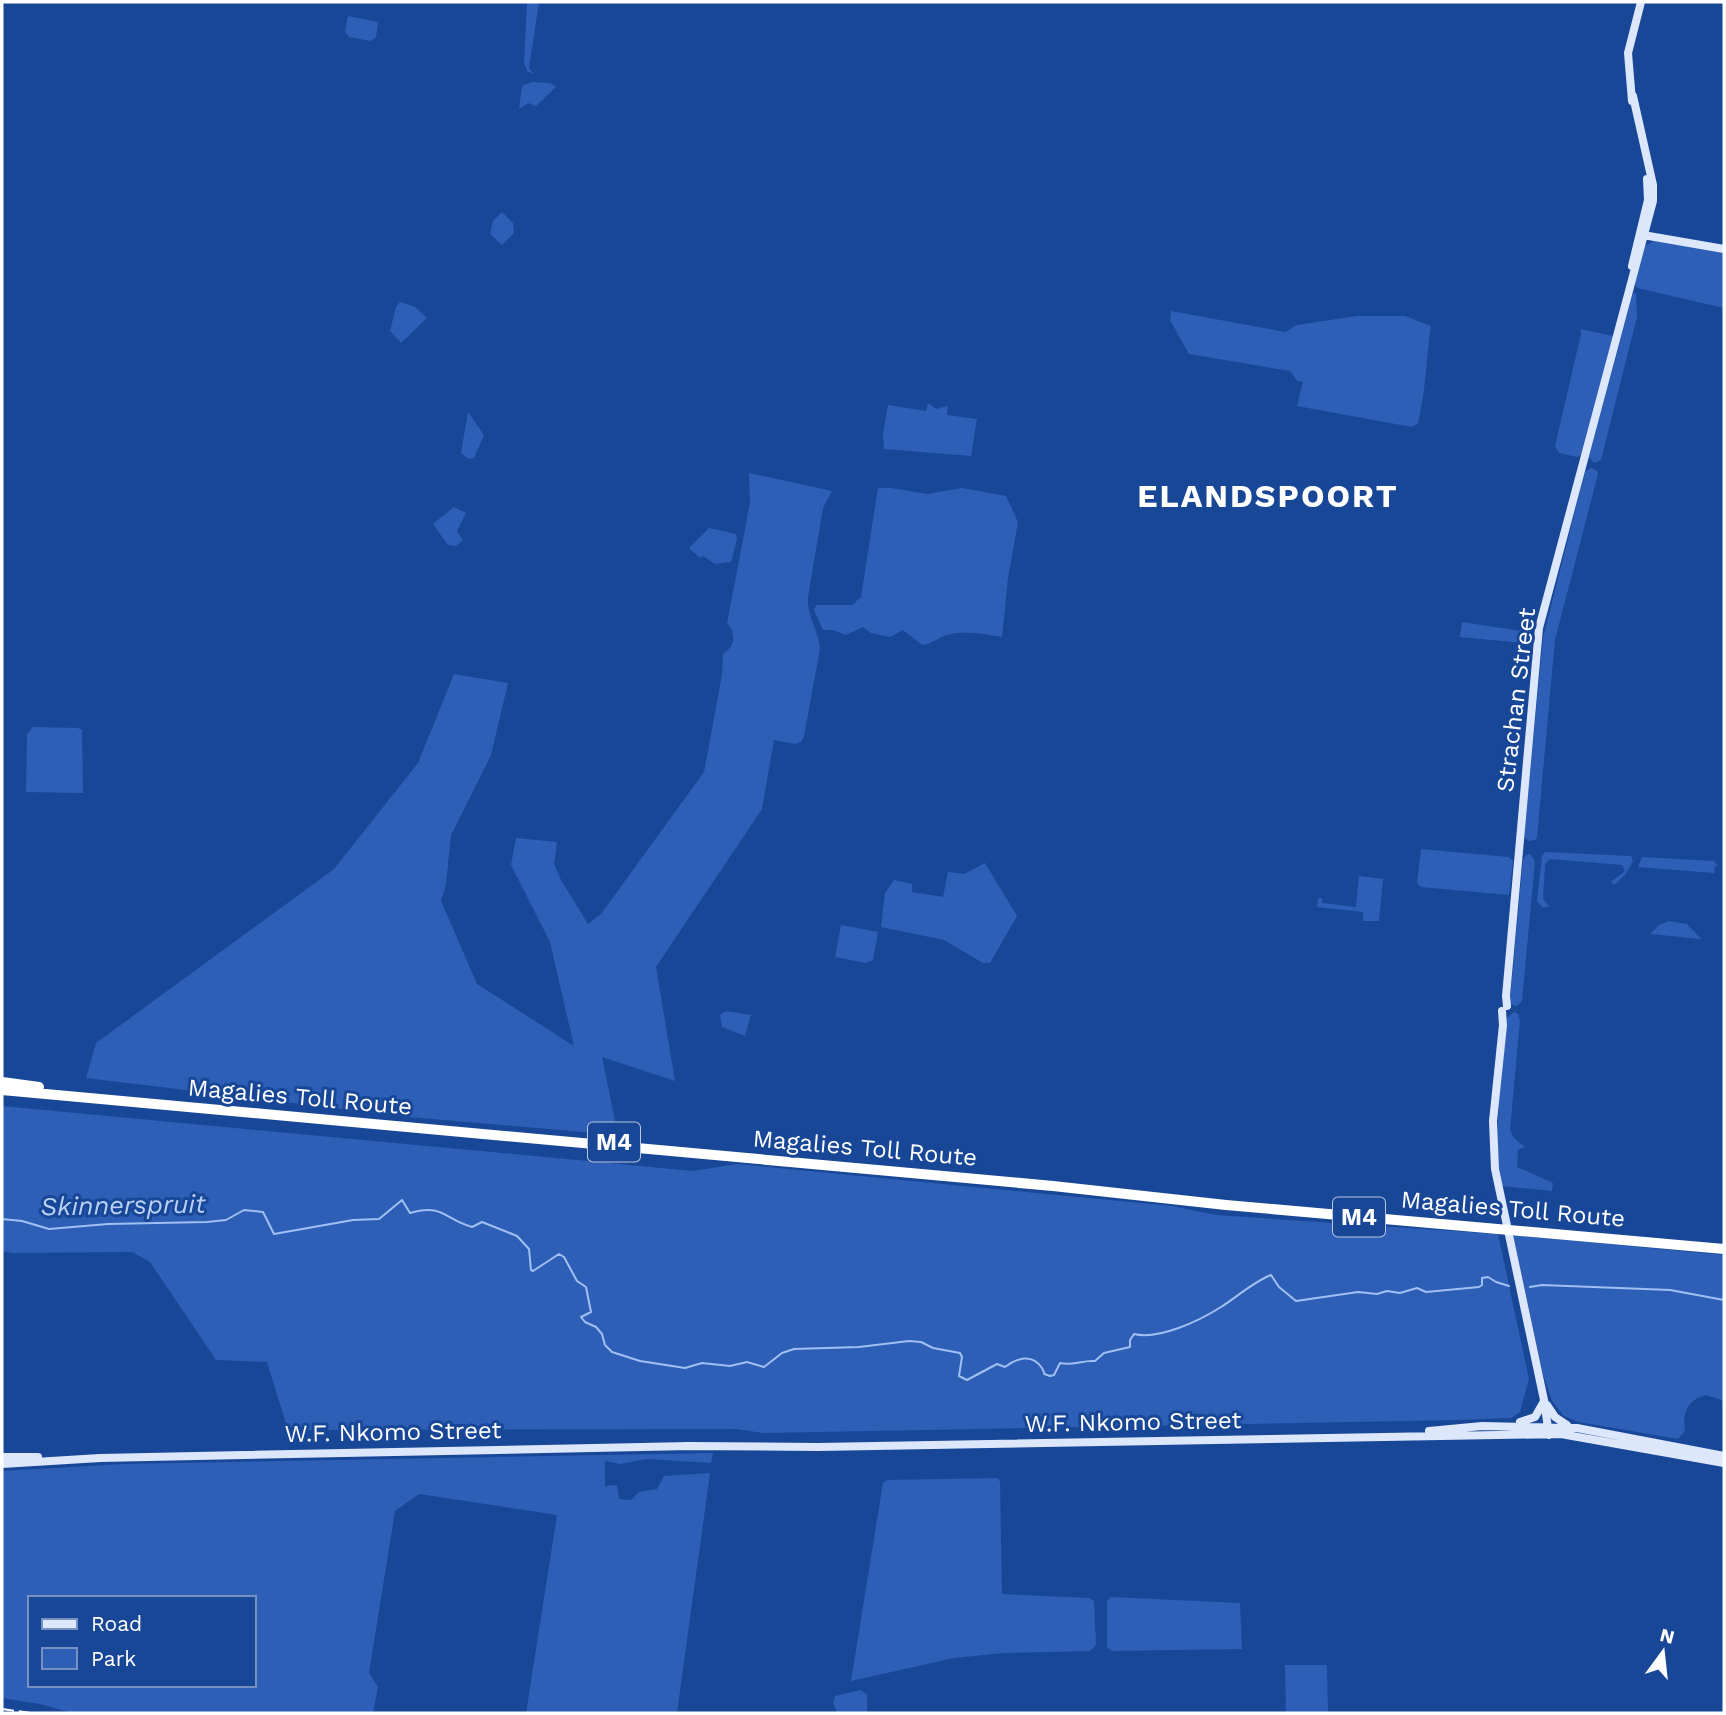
<svg xmlns="http://www.w3.org/2000/svg" width="1726" height="1715" viewBox="0 0 1726 1715" font-family="'Work Sans',sans-serif">
<style>
.green{fill:#2d5fb6;fill-rule:evenodd}
.lines{fill:none;stroke-linecap:round;stroke-linejoin:round}
.stream{stroke:#a0c0f3;stroke-width:2}
.secondary{stroke:#dce7fc;stroke-width:8}
.highway{stroke:#fff;stroke-width:10}
.rail{stroke:#fff;stroke-width:2;stroke-dasharray:12 5;stroke-linecap:butt}
.labels{text-anchor:middle;stroke-width:6;stroke-linejoin:round;paint-order:stroke}
.shield{fill:#194798;stroke:#bac8e0;stroke-width:2}
.shield-label{font-size:23px;font-weight:bold;fill:#fff}
.street-label{font-size:24px;fill:#fff;stroke:#194798}
.water-label{font-size:26px;font-style:italic;fill:#bad1f7;stroke:#194798}
.district-label{font-size:32px;font-weight:bold;letter-spacing:2px;fill:#fff;stroke:#194798}
</style>
<rect width="100%" height="100%" fill="#194798"/>
<path class="green" d="M 527,2 L 539,2 L 529,68 L 534,74 L 528,72 L 524,63 Z
M 348,16 L 378,22 L 376,37 L 370,41 L 349,37 L 345,32 Z
M 532,82 L 550,83 L 556,87 L 536,106 L 528,103 L 519,109 L 522,86 Z
M 502,212 L 513,223 L 514,233 L 502,245 L 490,234 L 493,221 Z
M 1654,241 L 1724,252 L 1724,308 L 1637,288 L 1635,284 L 1645,246 Z
M 1633,293 L 1636,294 L 1637,317 L 1601,460 L 1594,463 L 1589,457 Z
M 400,302 L 415,307 L 427,318 L 401,343 L 390,331 L 396,307 Z
M 1171,311 L 1285,332 L 1297,325 L 1357,316 L 1405,316 L 1431,326 C 1426,358 1426,391 1418,423 L 1412,427 L 1297,406 L 1303,382 L 1297,381 L 1290,371 L 1189,354 L 1170,320 Z
M 1580,329 L 1613,336 L 1583,454 L 1577,457 L 1559,453 L 1555,446 L 1581,334 Z
M 928,403 L 936,409 L 948,406 L 947,415 L 977,419 L 971,456 L 884,449 L 883,434 L 888,405 L 926,411 Z
M 468,412 L 484,435 L 474,458 L 469,459 L 461,453 Z
M 1591,468 L 1596,470 L 1598,474 L 1555,640 L 1537,837 L 1535,840 L 1528,841 L 1524,836 L 1543,638 L 1585,472 Z
M 749,473 L 832,491 L 823,508 L 808,597 C 806,615 819,631 820,649 L 804,736 L 801,742 L 795,744 L 774,740 L 762,809 L 656,967 L 675,1081 L 602,1057 L 618,1135 L 409,1117 L 86,1078 L 96,1043 L 334,869 L 418,763 L 454,674 L 508,683 L 491,755 L 451,835 L 446,884 L 441,901 L 477,984 L 574,1046 L 550,942 L 511,865 L 516,838 L 557,842 L 554,864 L 561,880 L 588,924 L 601,914 L 704,772 L 722,675 L 723,654 C 735,646 737,635 727,623 L 750,503 Z
M 878,488 L 891,488 L 927,494 L 962,488 L 1006,496 L 1018,522 L 1008,578 L 1002,637 C 982,634 963,629 944,636 C 936,639 931,644 922,645 L 903,630 L 890,637 L 871,633 L 863,627 L 846,635 L 833,630 L 823,630 L 814,610 L 816,605 L 852,605 L 861,597 Z
M 454,507 L 466,513 L 457,531 L 463,540 L 456,546 L 448,545 L 433,524 Z
M 709,528 L 736,534 L 737,539 L 731,562 L 715,564 L 703,556 L 700,558 L 689,548 Z
M 1462,622 L 1534,633 L 1533,644 L 1460,637 Z
M 33,727 L 78,728 L 82,730 L 83,793 L 26,792 L 27,734 Z
M 1421,849 L 1509,857 L 1513,861 L 1509,895 L 1421,887 L 1417,883 Z
M 1545,852 L 1631,856 L 1633,861 L 1625,875 L 1614,885 L 1611,882 L 1625,871 L 1622,865 L 1550,859 L 1545,864 L 1543,899 L 1549,906 L 1543,908 L 1537,901 L 1542,856 Z
M 1530,854 L 1535,861 L 1522,1001 L 1517,1006 L 1512,1005 L 1510,1001 L 1523,860 L 1526,855 Z
M 1642,857 L 1714,861 L 1718,866 L 1715,867 L 1714,873 L 1638,867 Z
M 985,863 L 1017,916 L 990,963 L 983,963 L 944,940 L 881,927 L 885,893 L 894,880 L 912,884 L 912,892 L 943,897 L 948,872 L 964,874 Z
M 1359,876 L 1383,879 L 1379,921 L 1363,921 L 1363,912 L 1317,907 L 1318,898 L 1322,898 L 1322,903 L 1356,907 Z
M 1669,921 L 1687,924 L 1701,939 L 1650,934 L 1659,925 Z
M 841,925 L 878,932 L 873,960 L 866,963 L 835,957 Z
M 726,1011 L 751,1015 L 745,1036 L 722,1027 L 720,1015 Z
M 1514,1012 L 1518,1014 L 1520,1020 L 1510,1130 L 1514,1138 L 1525,1147 L 1518,1150 L 1517,1167 L 1553,1183 L 1552,1191 L 1501,1186 C 1493,1130 1502,1074 1507,1018 Z
M 2,1106 L 693,1171 L 737,1164 L 1172,1206 L 1216,1215 L 1498,1234 L 1529,1379 L 1520,1412 L 1511,1418 L 1457,1420 L 763,1433 L 736,1429 L 288,1430 L 267,1362 L 216,1360 L 150,1262 L 132,1252 L 12,1253 L 2,1251 Z
M 1513,1235 L 1724,1255 L 1724,1401 L 1706,1395 C 1687,1400 1682,1413 1685,1431 L 1678,1439 L 1579,1422 L 1564,1416 L 1552,1401 L 1543,1374 Z
M 713,1453 L 711,1463 L 647,1459 L 620,1464 L 605,1461 L 605,1486 L 617,1485 L 619,1499 L 631,1500 L 639,1492 L 657,1489 L 664,1476 L 710,1473 L 677,1713 L 526,1713 L 557,1515 L 419,1494 L 395,1511 L 369,1673 L 378,1687 L 373,1713 L 72,1713 L 40,1704 L 2,1698 L 2,1471 L 124,1464 ZM 30,1598 L 254,1598 L 254,1685 L 30,1685 Z
M 998,1478 L 1000,1482 L 1002,1594 L 1089,1598 L 1094,1601 L 1096,1645 L 1090,1651 L 1004,1653 L 954,1658 L 851,1681 L 883,1483 L 887,1480 Z
M 1111,1597 L 1240,1603 L 1242,1649 L 1112,1651 L 1107,1647 L 1107,1601 Z
M 1285,1665 L 1327,1665 L 1328,1713 L 1286,1713 Z
M 861,1690 L 867,1695 L 867,1713 L 837,1713 L 833,1702 L 835,1696 Z"/>
<g class="lines">
<path class="stream" d="M 2,1219 L 22,1221 L 49,1229 L 108,1224 L 207,1222 L 226,1220 L 244,1210 L 263,1212 L 274,1234 L 353,1220 L 379,1219 L 402,1200 L 410,1213 C 443,1203 445,1220 472,1227 L 482,1222 L 517,1236 L 529,1249 L 531,1270 L 533,1271 L 559,1254 L 564,1257 L 577,1281 L 586,1287 L 591,1312 L 581,1317 L 585,1322 L 596,1327 L 602,1334 L 605,1345 L 612,1352 L 640,1361 L 685,1368 L 702,1363 L 730,1366 L 747,1362 L 764,1367 L 782,1353 L 794,1349 L 859,1347 L 909,1341 L 921,1342 L 933,1348 L 960,1353 L 962,1357 L 959,1376 L 967,1380 L 997,1364 L 1005,1367 C 1017,1358 1032,1353 1042,1368 C 1047,1377 1040,1372 1050,1376 L 1054,1375 L 1060,1363 C 1073,1366 1082,1360 1095,1361 L 1104,1353 L 1130,1347 L 1130,1340 L 1134,1334 C 1159,1340 1199,1321 1221,1307 C 1237,1297 1253,1282 1271,1275 L 1279,1287 L 1296,1301 L 1358,1292 L 1377,1294 L 1387,1291 L 1400,1293 L 1417,1288 L 1426,1292 L 1479,1287 L 1482,1285 L 1482,1278 L 1488,1277 L 1496,1282 L 1509,1286
M 1530,1287 L 1542,1285 L 1670,1290 L 1724,1300"/>
<path class="secondary" d="M 1632,101 L 1628,53 L 1641,2
M 1643,235 L 1724,249
M 1632,266 L 1648,200 L 1647,179
M 1507,1006 L 1506,996 L 1539,628 L 1653,201 L 1653,185 L 1633,96
M 1502,1011 L 1503,1025 L 1493,1121 L 1495,1169 L 1544,1400 L 1549,1435
M 1547,1405 L 1555,1417 L 1567,1425
M 1520,1422 L 1535,1417 L 1543,1403
M 1429,1431 L 1482,1426 L 1577,1428 L 1724,1456
M 686,1446 L 818,1447 L 1561,1434 L 1724,1463
M 2,1457 L 38,1457
M 2,1464 L 100,1458 L 690,1446"/>
<path class="highway" d="M 2,1082 L 39,1087
M 2,1090 L 1053,1186 L 1226,1205 L 1724,1249"/>
<path class="rail" d="M 2,1709 L 31,1713"/>
</g>
<g class="labels">
<g class="shield">
<rect x="588" y="1122.5" width="52" height="39" rx="5"/>
<rect x="1333" y="1197.5" width="52" height="39" rx="5"/>
</g>
<g class="shield-label">
<text x="614" y="1150">M4</text>
<text x="1359" y="1225">M4</text>
</g>
<g class="street-label">
<text transform="translate(1516 700) rotate(-83)" y="8">Strachan Street</text>
<text transform="translate(300 1097) rotate(5)" y="8">Magalies Toll Route</text>
<text transform="translate(865 1148) rotate(5)" y="8">Magalies Toll Route</text>
<text transform="translate(1513 1209) rotate(5)" y="8">Magalies Toll Route</text>
<text transform="translate(1133 1422) rotate(-1)" y="8">W.F. Nkomo Street</text>
<text transform="translate(393 1432) rotate(-1)" y="8">W.F. Nkomo Street</text>
</g>
<g class="water-label">
<text transform="translate(123 1205) rotate(-1)" y="9">Skinnerspruit</text>
</g>
<g class="district-label">
<text x="1268" y="507">ELANDSPOORT</text>
</g>
</g>
<rect width="1726" height="1715" fill="none" stroke="#ffffff" stroke-width="7"/>
<rect x="28" y="1596" width="228" height="91" fill="#194798" stroke="#7591c1" stroke-width="2"/>
<rect x="42" y="1619" width="35" height="10" fill="#dce7fc" stroke="#7591c1" stroke-width="2"/>
<text x="91" y="1631" font-size="21" fill="#ffffff">Road</text>
<rect x="42" y="1648" width="35" height="21" fill="#2d5fb6" stroke="#7591c1" stroke-width="2"/>
<text x="91" y="1666" font-size="21" fill="#ffffff">Park</text>
<g transform="translate(1663 1652) rotate(15)" stroke="#194798" stroke-width="5" paint-order="stroke">
<path d="M0-5L12 26L0 18L-12 26Z" fill="#ffffff"/>
<text y="-10" font-size="19" font-weight="bold" text-anchor="middle" fill="#ffffff">N</text>
</g>
</svg>
